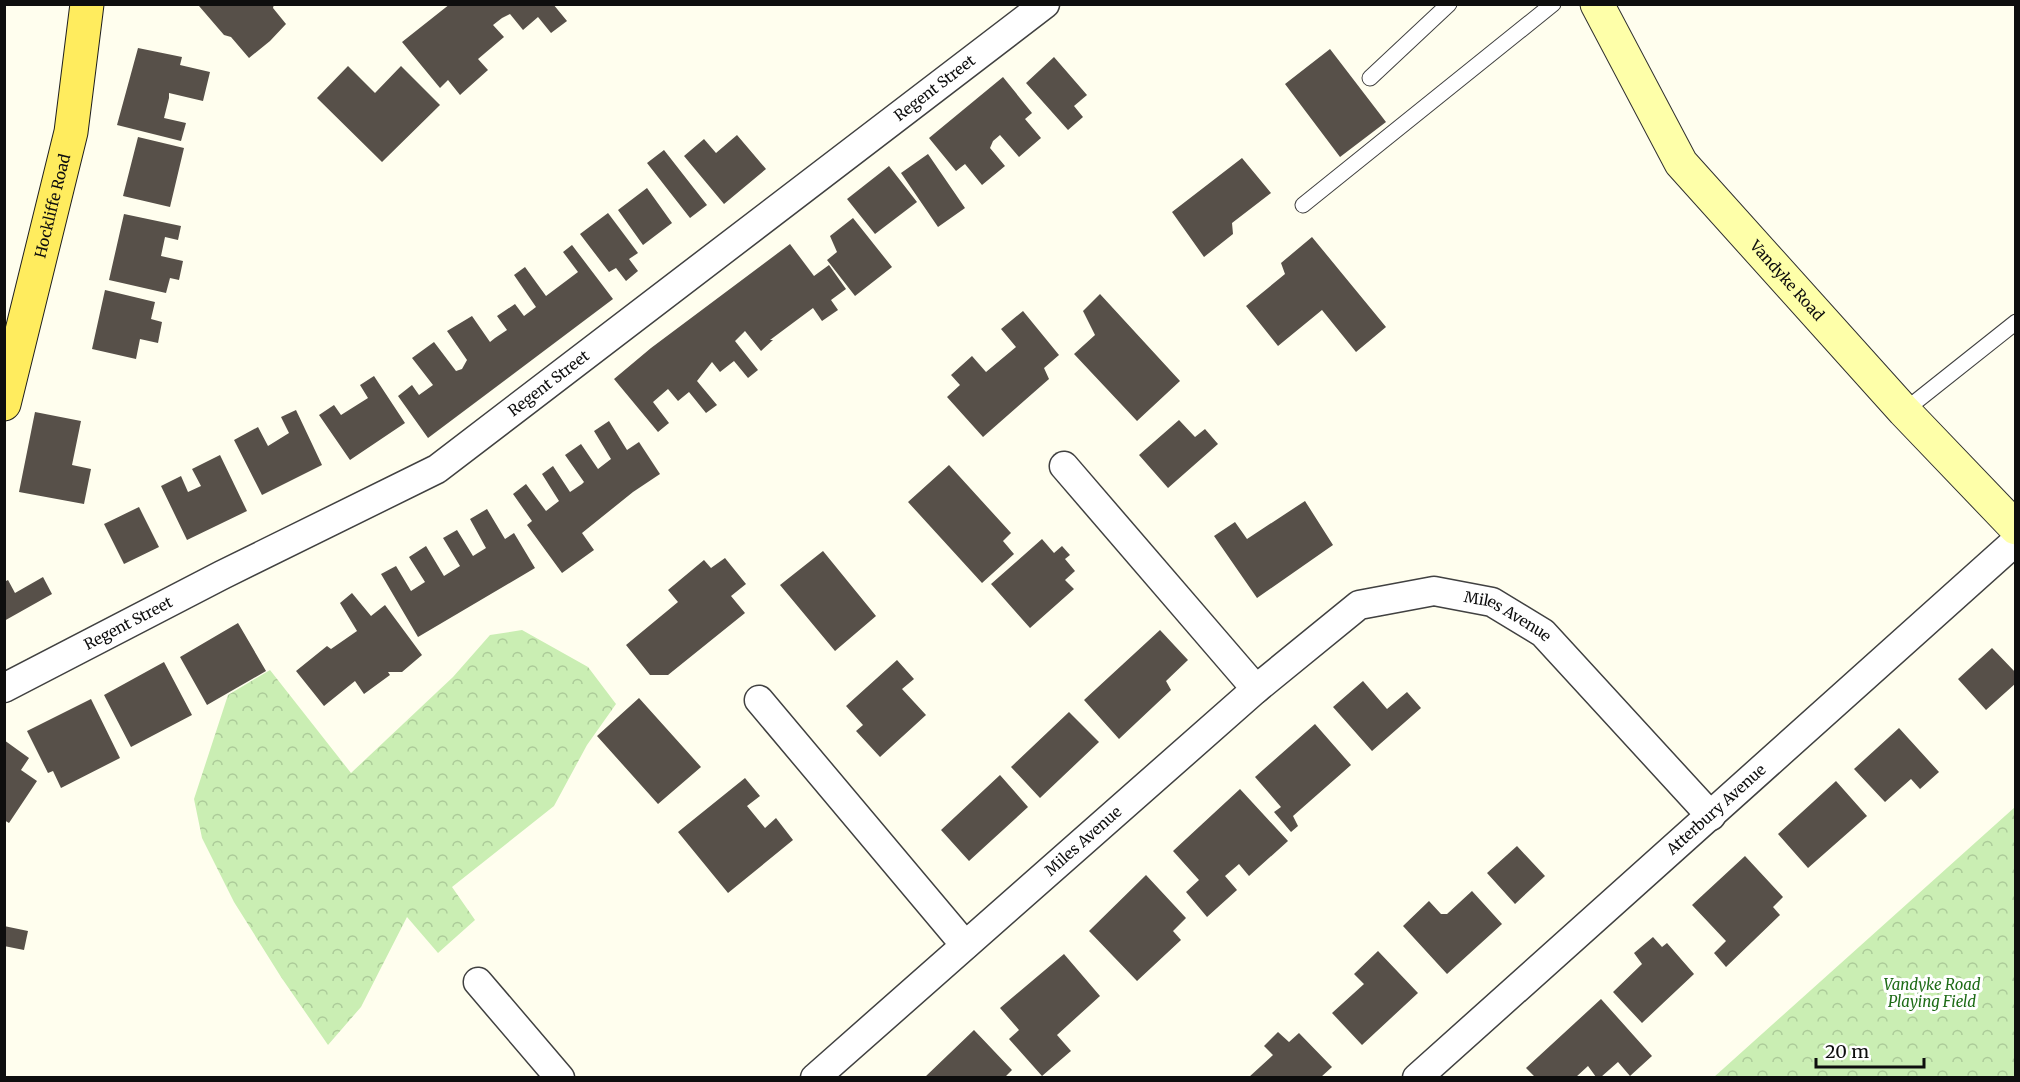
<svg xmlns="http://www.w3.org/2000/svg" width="2020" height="1082" viewBox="0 0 2020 1082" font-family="Merriweather,serif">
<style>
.park{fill:url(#park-crowns)}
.building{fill:#575049}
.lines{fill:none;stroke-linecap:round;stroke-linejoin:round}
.lane-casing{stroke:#414141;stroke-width:17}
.street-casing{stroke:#414141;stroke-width:31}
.secondary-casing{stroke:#303030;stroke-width:35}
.primary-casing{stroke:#1f1f1f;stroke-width:35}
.lane{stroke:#fff;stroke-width:15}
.street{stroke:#fff;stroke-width:28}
.secondary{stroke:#feffa9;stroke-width:33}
.primary{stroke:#ffec5e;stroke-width:33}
.labels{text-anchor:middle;stroke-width:6;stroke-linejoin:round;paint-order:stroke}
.street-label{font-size:15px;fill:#0e0e0e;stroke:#fff}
.park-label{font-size:15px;font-style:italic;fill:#1e6c17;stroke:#fff}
</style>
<defs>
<pattern id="park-crowns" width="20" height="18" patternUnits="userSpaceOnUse" patternTransform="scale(1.5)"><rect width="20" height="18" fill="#caeeb3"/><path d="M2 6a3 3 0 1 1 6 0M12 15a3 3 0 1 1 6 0" fill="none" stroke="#accb99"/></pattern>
</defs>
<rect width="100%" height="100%" fill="#fffeee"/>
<path class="park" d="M 522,630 L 588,667 L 616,704 L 587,745 L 554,806 L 452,887 L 475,920 L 438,953 L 407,917 L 361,1007 L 328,1045 L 281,977 L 234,902 L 202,838 L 194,799 L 228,695 L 270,670 L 351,773 L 453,677 L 490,635 Z
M 2015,807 L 2015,1077 L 1714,1077 Z"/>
<path class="building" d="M 200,4 L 274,4 L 273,8 L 286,24 L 270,41 L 249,58 L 231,37 L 224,35 L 199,6 Z
M 450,4 L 553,4 L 567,21 L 551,33 L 538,17 L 523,30 L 510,14 L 502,18 L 493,25 L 504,37 L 478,59 L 488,70 L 460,95 L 448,80 L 440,88 L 402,42 Z
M 138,48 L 182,57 L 180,65 L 210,72 L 203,101 L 169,93 L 169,98 L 164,118 L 186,123 L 181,141 L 117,125 Z
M 1330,49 L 1386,122 L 1340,157 L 1285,84 Z
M 1054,57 L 1087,95 L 1074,106 L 1083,117 L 1068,130 L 1026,83 Z
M 348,66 L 375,93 L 401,66 L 440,105 L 382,162 L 317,98 Z
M 1003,77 L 1032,113 L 1025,119 L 1041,138 L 1019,157 L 1000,135 L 993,141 L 990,148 L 1005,166 L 982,185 L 965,164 L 956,171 L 929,138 Z
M 737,135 L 766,169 L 724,204 L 684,156 L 704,139 L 716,153 Z
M 138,137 L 184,148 L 170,207 L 123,196 Z
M 664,150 L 707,205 L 690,218 L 647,163 Z
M 928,154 L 965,208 L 938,227 L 901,173 Z
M 1242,158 L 1271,193 L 1232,223 L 1233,234 L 1204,257 L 1172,212 Z
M 889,166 L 917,202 L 875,234 L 847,199 Z
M 647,188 L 672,223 L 643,245 L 618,210 Z
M 608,213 L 638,253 L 629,259 L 638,271 L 626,281 L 616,268 L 609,272 L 580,234 Z
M 124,214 L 181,226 L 178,240 L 165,237 L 161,256 L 183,261 L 179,280 L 170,278 L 166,293 L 109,280 Z
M 853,218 L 892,267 L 855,296 L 827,260 L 837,252 L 830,236 Z
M 1312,237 L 1386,327 L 1356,352 L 1322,310 L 1278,346 L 1246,306 L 1285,274 L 1281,263 Z
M 790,244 L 814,276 L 829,265 L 846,289 L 831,300 L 838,310 L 822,321 L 813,308 L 770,340 L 773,340 L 761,351 L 745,331 L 735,341 L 758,370 L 748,378 L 734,361 L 720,372 L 712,362 L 697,381 L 717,405 L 706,413 L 689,392 L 678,401 L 668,389 L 653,402 L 669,423 L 658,432 L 614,379 L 651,348 Z
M 572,245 L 613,299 L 428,438 L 398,396 L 412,385 L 419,395 L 433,385 L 412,358 L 434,342 L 456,371 L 462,369 L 467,360 L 447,331 L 472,316 L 490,342 L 495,338 L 507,330 L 497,316 L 515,304 L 524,316 L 536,307 L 514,275 L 525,267 L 546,296 L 578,272 L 563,252 Z
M 105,290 L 155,302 L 151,319 L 162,322 L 158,343 L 140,339 L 136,359 L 92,349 Z
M 1100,294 L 1180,381 L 1137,421 L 1074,354 L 1095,335 L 1083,311 Z
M 1023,311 L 1059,355 L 1044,368 L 1049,379 L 983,437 L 947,397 L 960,385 L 951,375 L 972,356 L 986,372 L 1016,347 L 1001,329 Z
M 374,376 L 405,423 L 350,460 L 319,415 L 334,405 L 341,415 L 368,398 L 360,385 Z
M 296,410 L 322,465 L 262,495 L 234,440 L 258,427 L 268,446 L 289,433 L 281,417 Z
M 35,412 L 81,421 L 72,465 L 91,469 L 84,504 L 19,492 Z
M 1179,420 L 1195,437 L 1205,429 L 1218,444 L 1168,488 L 1139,455 Z
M 609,421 L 627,450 L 639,442 L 660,474 L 633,492 L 582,533 L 594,550 L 562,573 L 527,525 L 532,521 L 513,494 L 526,484 L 546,511 L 559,501 L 542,474 L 553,466 L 570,492 L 582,484 L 584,482 L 565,455 L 581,444 L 598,469 L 611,459 L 594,431 Z
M 220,455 L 247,511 L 187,540 L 161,486 L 181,476 L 188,492 L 201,486 L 192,469 Z
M 949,465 L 1011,533 L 1003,541 L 1014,554 L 982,583 L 908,502 Z
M 1305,501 L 1333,545 L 1257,598 L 1214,536 L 1235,522 L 1247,539 Z
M 139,507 L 159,547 L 124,564 L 104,524 Z
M 487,509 L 505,539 L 514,533 L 535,568 L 418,637 L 381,574 L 396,566 L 411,591 L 425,582 L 409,557 L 426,546 L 444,576 L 460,566 L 443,538 L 457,530 L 473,556 L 486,548 L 470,519 Z
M 1042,539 L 1054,553 L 1062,546 L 1070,555 L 1065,559 L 1075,571 L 1065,580 L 1074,589 L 1030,628 L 991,584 Z
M 823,551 L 876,616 L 835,651 L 780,585 Z
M 725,558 L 746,584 L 731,596 L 745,613 L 668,675 L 650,675 L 626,645 L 678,602 L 668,590 L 704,560 L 711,568 Z
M 43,577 L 52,594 L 4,621 L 4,582 L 8,580 L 15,593 Z
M 352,593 L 371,616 L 385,605 L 422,655 L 402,672 L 388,672 L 390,675 L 364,694 L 355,681 L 324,706 L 296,671 L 327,646 L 331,649 L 357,631 L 340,603 Z
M 238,623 L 266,671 L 207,705 L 180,657 Z
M 1160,630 L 1188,660 L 1166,681 L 1171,690 L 1119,739 L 1084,700 Z
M 1992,648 L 2016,673 L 2016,683 L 1986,710 L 1958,679 Z
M 897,660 L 914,679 L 902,689 L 926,715 L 880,757 L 856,731 L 863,725 L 846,706 Z
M 164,662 L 192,715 L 131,747 L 104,695 Z
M 1363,681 L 1387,709 L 1407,692 L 1421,708 L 1372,751 L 1333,707 Z
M 639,698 L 701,767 L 658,804 L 597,736 Z
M 91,699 L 120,758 L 61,788 L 53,771 L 48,773 L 27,731 Z
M 1069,712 L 1099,742 L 1040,798 L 1011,767 Z
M 1315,724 L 1351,765 L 1293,816 L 1298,826 L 1291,832 L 1274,812 L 1281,807 L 1255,777 Z
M 1899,728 L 1939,772 L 1920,789 L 1911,779 L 1885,802 L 1854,769 Z
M 4,740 L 29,758 L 21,770 L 37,781 L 9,823 L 4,820 Z
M 1000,775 L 1028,807 L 969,861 L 941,830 Z
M 745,778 L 760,796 L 747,806 L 765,828 L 776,818 L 793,840 L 728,893 L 678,832 Z
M 1836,781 L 1867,816 L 1808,868 L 1778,834 Z
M 1240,789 L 1288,841 L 1249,876 L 1239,864 L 1225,876 L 1237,890 L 1207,917 L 1186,892 L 1199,880 L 1173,851 Z
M 1517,846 L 1545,876 L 1515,904 L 1487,873 Z
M 1745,856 L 1783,897 L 1773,907 L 1780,915 L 1726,967 L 1714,953 L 1726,941 L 1692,905 Z
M 1146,875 L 1186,918 L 1173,931 L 1181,940 L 1137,981 L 1089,931 Z
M 1472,891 L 1502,924 L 1447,974 L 1403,926 L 1429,901 L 1441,914 L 1447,914 Z
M 4,926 L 28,931 L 24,950 L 4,946 Z
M 1653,937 L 1662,947 L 1667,943 L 1694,974 L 1642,1023 L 1613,992 L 1642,964 L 1634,953 Z
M 1378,951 L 1418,993 L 1362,1045 L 1332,1013 L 1364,984 L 1354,974 Z
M 1064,954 L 1100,996 L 1057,1035 L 1071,1051 L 1042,1076 L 1009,1039 L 1019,1030 L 1000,1008 Z
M 1601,999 L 1652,1056 L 1630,1076 L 1618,1062 L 1601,1077 L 1596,1077 L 1588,1066 L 1576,1077 L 1535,1077 L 1526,1068 Z
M 974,1030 L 1012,1070 L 1005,1077 L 925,1077 Z
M 1278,1032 L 1289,1042 L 1299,1033 L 1332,1067 L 1321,1077 L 1249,1077 L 1273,1055 L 1264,1046 Z"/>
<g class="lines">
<defs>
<path id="lane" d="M 1370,78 L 1449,4
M 1303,205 L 1553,4
M 1904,411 L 2016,322"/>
<g id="street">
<path d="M 1064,466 L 1256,689"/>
<path id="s1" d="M 4,688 L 222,575 L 437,469 L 1045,4"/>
<path d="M 759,700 L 965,945"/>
<path d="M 478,982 L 560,1078"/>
<path id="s2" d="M 815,1078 L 1256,689 L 1359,605 L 1434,591 L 1492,602 L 1543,633 L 1711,816"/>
<path id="s3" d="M 1417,1078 L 2016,541"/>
</g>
<g id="secondary">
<path id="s4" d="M 1597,4 L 1681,163 L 1904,411 L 2016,528"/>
</g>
<g id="primary">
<path id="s5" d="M 4,404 L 71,132 L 87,4"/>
</g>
</defs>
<use href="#lane" class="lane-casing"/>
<use href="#street" class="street-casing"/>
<use href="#secondary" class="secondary-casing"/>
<use href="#primary" class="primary-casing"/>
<use href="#lane" class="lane"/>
<use href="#street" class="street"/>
<use href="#secondary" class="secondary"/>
<use href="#primary" class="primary"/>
</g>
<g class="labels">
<g class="street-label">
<text dy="5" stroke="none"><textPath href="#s1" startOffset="1112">Regent Street</textPath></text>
<text dy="5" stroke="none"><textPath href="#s5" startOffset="204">Hockliffe Road</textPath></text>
<text dy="5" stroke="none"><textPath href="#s4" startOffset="338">Vandyke Road</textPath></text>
<text dy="5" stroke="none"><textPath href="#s1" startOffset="626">Regent Street</textPath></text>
<text dy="5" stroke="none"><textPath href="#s2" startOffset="876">Miles Avenue</textPath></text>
<text dy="5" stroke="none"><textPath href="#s1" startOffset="140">Regent Street</textPath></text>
<text dy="5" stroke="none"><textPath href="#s3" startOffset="402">Atterbury Avenue</textPath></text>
<text dy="5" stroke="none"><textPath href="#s2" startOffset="358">Miles Avenue</textPath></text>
</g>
<g class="park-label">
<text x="1932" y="990">Vandyke Road<tspan x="1932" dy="17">Playing Field</tspan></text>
</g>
</g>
<rect width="2020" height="1082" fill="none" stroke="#0e0e0e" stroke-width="12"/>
<path d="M1816 1058v9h108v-9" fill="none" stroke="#0e0e0e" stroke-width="3"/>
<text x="1825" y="1058" font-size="18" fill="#0e0e0e" stroke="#ffffff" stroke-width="4.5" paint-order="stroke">20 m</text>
</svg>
